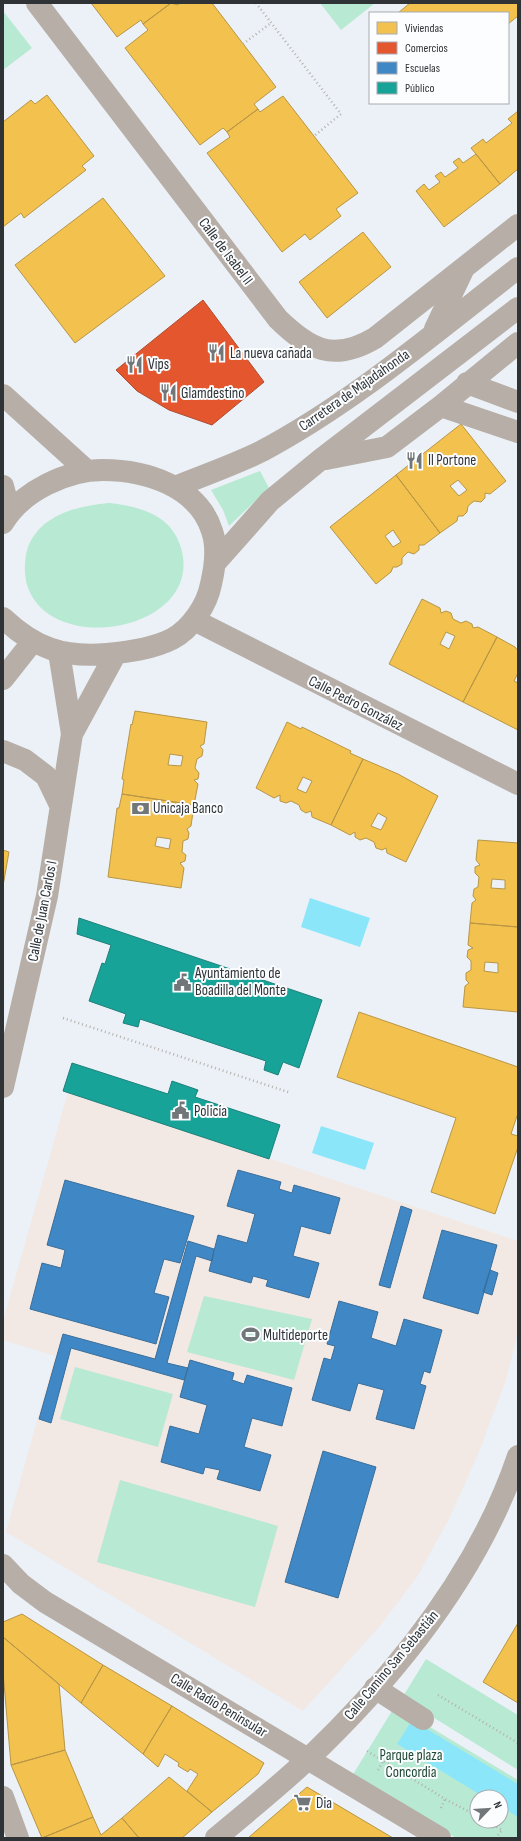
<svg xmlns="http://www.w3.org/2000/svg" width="521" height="1841" viewBox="0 0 521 1841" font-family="'Sofia Sans Condensed',sans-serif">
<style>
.education{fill:#f2e8e4}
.green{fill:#b8e9d3;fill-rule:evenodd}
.water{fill:#8ce6fa}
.homes{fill:#f2c14e;stroke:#b89647;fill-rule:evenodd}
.shops{fill:#e4572e;stroke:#ae4c30}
.schools{fill:#3f88c5;stroke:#3a6e9a}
.public{fill:#17a398;stroke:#1e817b}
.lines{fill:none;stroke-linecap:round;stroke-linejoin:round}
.path{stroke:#b5b1ae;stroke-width:2.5;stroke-dasharray:1 3;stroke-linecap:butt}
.minor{stroke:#b6aea7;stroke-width:22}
.labels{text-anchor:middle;stroke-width:4;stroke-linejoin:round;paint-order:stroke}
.street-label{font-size:15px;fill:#2f3336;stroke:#fbfdff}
.poi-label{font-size:15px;fill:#2f3336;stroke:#fbfdff;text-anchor:start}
.park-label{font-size:15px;fill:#1f4834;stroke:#fbfdff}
</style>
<rect width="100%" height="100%" fill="#ebf1f6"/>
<path class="education" d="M 68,1092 L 518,1241 L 518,1332 L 506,1380 L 477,1457 L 449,1519 L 417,1577 L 380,1626 L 303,1711 L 6,1532 L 55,1356 L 3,1340 L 3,1321 Z"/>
<path class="green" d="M 320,3 L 375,3 L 341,30 Z
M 3,11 L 32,48 L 3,70 Z
M 260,471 L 269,488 L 229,526 L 223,510 L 211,490 Z
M 109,503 C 139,506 172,515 181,548 C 205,630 50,659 27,585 C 24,573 24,559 28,547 C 41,514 78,506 109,503 Z
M 204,1296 L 312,1319 L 294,1380 L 187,1352 Z
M 75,1367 L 173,1394 L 158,1447 L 60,1419 Z
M 120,1480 L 278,1526 L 255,1607 L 97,1562 Z
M 426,1659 L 518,1715 L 518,1770 L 402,1698 Z
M 395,1706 L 518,1780 L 518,1838 L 456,1838 L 352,1776 ZM 477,1797 L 501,1797 L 501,1821 L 477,1821 Z"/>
<path class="water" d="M 310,898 L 370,918 L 360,947 L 301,927 Z
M 321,1126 L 374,1143 L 365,1170 L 312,1153 Z
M 412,1720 L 518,1784 L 518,1817 L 501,1807 L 501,1797 L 484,1797 L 397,1744 Z"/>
<path class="homes" d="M 91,3 L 171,3 L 143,24 L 141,20 L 117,37 Z
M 171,3 L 178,5 L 180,3 L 212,3 L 276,87 L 254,104 L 258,109 L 227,132 L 223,128 L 200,145 L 125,48 L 148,30 L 143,24 Z
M 410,3 L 518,3 L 518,16 L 508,24 L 508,13 L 398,13 Z
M 47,95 L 94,156 L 82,166 L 86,170 L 24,218 L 21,213 L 3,227 L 3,122 L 31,100 L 35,104 Z
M 283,96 L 358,193 L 336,209 L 341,216 L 310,240 L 305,234 L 282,252 L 207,153 L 230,137 L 227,132 L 258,109 L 260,112 Z
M 518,111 L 518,169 L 500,184 L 471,148 L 483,139 L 486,143 L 512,123 L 508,119 Z
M 476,154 L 500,184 L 444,227 L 416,191 L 424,184 L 429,190 L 440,182 L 435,176 L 441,172 L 445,177 L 458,168 L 453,162 L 459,158 L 463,163 Z
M 103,198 L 165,276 L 75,343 L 15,265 Z
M 363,232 L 391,267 L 327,318 L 299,282 Z
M 461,424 L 506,481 L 490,494 L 485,493 L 485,498 L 481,502 L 474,501 L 468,506 L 467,512 L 463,516 L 458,516 L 457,521 L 440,533 L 396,475 ZM 458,480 L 467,490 L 459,496 L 450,486 Z
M 396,475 L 440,533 L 424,545 L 419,545 L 419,550 L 414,554 L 408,552 L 402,558 L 402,564 L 397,567 L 393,567 L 391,572 L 376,584 L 330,527 ZM 393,530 L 401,542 L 393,547 L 385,536 Z
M 422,599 L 440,608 L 441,613 L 446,611 L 451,613 L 453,619 L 461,623 L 466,621 L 472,624 L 473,628 L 478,627 L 497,637 L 463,702 L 389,664 ZM 446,632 L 455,636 L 449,649 L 440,644 Z
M 497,637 L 515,647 L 518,651 L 518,673 L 514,681 L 518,683 L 518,730 L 463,702 Z
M 135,711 L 207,722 L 204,744 L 200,746 L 203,750 L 202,756 L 197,759 L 195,768 L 199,773 L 198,779 L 194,780 L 198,784 L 194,805 L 122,794 L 124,780 L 122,779 L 131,724 L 132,725 ZM 170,754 L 183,756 L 181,766 L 168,765 Z
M 287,722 L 301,729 L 302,727 L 351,751 L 350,753 L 363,759 L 331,825 L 312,817 L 311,811 L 306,813 L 301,810 L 299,805 L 291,801 L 286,803 L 280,801 L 280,795 L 274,798 L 256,788 ZM 303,777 L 312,781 L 306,793 L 297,789 Z
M 363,759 L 398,774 L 438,796 L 406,862 L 387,853 L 386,848 L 382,850 L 376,848 L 374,842 L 366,838 L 360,840 L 355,837 L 355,832 L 350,835 L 331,825 ZM 378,813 L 387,818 L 381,830 L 371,826 Z
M 122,794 L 194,805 L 191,826 L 187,829 L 189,833 L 188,839 L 183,841 L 182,852 L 186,855 L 185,861 L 180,863 L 184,868 L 181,888 L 108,877 L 117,808 L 119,808 ZM 157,837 L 171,839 L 169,849 L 155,846 Z
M 478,840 L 518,843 L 518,927 L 470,923 L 472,903 L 476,900 L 473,896 L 474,889 L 478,887 L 479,877 L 475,873 L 475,867 L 480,865 L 476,860 ZM 492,879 L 505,880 L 505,889 L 491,888 Z
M 3,850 L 9,852 L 3,886 Z
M 470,923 L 518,927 L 518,1012 L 463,1007 L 465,986 L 469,983 L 466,980 L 466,973 L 471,970 L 471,961 L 467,957 L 468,950 L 473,948 L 468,945 ZM 485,962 L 498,963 L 498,973 L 484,971 Z
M 359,1012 L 518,1067 L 518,1113 L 511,1134 L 518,1136 L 518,1147 L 495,1214 L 431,1192 L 456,1118 L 337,1077 Z
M 22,1614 L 103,1665 L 81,1703 L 3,1637 L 3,1622 Z
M 518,1623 L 518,1703 L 483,1682 Z
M 3,1637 L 59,1684 L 65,1750 L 11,1765 L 3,1672 Z
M 103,1665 L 172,1706 L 143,1754 L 81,1703 Z
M 172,1706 L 264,1763 L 258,1774 L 212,1812 L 187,1791 L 198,1774 L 190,1769 L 188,1772 L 178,1766 L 179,1763 L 165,1754 L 158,1767 L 143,1754 Z
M 65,1750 L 93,1817 L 42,1838 L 11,1765 Z
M 169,1777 L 212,1812 L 182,1838 L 139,1838 L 122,1818 Z
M 307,1787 L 393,1838 L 248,1838 Z
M 93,1817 L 101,1835 L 122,1818 L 139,1838 L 42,1838 Z"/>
<path class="shops" d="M 203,300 L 264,382 L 212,425 L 169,410 L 137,391 L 116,370 Z"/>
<path class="schools" d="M 238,1170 L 281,1182 L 279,1189 L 292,1193 L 294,1185 L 340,1198 L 330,1234 L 301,1226 L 293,1256 L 319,1263 L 309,1298 L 266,1286 L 268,1280 L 253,1276 L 251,1283 L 209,1271 L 218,1235 L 247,1243 L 255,1214 L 227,1206 Z
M 65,1180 L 194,1216 L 180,1263 L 164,1259 L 154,1293 L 169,1297 L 156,1344 L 30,1309 L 42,1263 L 61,1268 L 65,1250 L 47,1245 Z
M 401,1206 L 412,1210 L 390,1288 L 379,1285 Z
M 442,1230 L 497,1245 L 478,1314 L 423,1298 Z
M 188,1241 L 214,1249 L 212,1261 L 196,1256 L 167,1363 L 188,1368 L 184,1380 L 71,1348 L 51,1423 L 39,1419 L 63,1334 L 155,1359 Z
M 490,1270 L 498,1273 L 492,1295 L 483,1292 Z
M 339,1301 L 378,1312 L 371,1338 L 396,1346 L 404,1319 L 442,1330 L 430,1373 L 424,1371 L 420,1384 L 426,1386 L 414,1429 L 376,1419 L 384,1390 L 358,1383 L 350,1411 L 312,1400 L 324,1358 L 331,1360 L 335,1346 L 327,1344 Z
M 190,1360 L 234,1373 L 232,1380 L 244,1384 L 247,1375 L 292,1388 L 282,1426 L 252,1418 L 244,1447 L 271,1455 L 260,1491 L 217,1479 L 220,1470 L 205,1467 L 203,1474 L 161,1462 L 170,1426 L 199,1434 L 207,1405 L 180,1397 Z
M 323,1451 L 376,1467 L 338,1598 L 285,1582 Z"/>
<path class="public" d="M 79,918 L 322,1000 L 299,1068 L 283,1062 L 278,1075 L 264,1070 L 266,1061 L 140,1019 L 138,1027 L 123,1023 L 126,1014 L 89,1001 L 102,963 L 105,964 L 111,945 L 77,934 Z
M 72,1063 L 168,1094 L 172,1081 L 198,1090 L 195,1097 L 280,1125 L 269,1159 L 63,1091 Z"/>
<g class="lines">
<path class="path" d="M 256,3 L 341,114 L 314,136
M 243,44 L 271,23
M 63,1018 L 291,1093
M 438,1695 L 518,1743
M 367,1751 L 445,1799 L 477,1816
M 378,1770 L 384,1760
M 441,1808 L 445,1799
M 486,1821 L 502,1830 L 496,1838"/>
<path class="minor" d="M 37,3 L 278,319 C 309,349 333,363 375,338 L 518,225
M 435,329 L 463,270
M 467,383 L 518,402
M 3,395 L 86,470
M 441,406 L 518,432
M 326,459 L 387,447 L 441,406 L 518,343
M 3,486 L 10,512
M 175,487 C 204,475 234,465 262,451 C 354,402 435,332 518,268
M 3,523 C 22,491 67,470 103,470 C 145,470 198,486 212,531 C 218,548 215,567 211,584 C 207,605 191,629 172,639 C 152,649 128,652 107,654 C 63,658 35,648 3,618
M 216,562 L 270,501 L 320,460 L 518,308
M 194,620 L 518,784
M 3,679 L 33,641
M 72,734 L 116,653
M 3,751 L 25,760 L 46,776 L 60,805
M 3,1087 L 47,896 L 72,734 L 59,652
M 3,1565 L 21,1584 L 45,1602 L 440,1838
M 375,1688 L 423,1719
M 3,1797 L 18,1838
M 216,1838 C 247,1812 278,1787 308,1759 C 396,1675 479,1572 518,1456"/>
</g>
<defs>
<symbol id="restaurant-bare" viewBox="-9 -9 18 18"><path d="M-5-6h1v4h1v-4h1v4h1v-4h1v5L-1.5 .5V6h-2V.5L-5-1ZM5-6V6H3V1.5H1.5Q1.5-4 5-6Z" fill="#717679" stroke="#fbfdff" stroke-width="2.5" paint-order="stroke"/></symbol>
<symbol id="bank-bare" viewBox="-9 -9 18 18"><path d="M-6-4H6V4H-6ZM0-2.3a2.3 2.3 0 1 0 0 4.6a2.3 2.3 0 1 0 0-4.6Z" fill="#717679" stroke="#fbfdff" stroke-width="2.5" paint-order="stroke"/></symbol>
<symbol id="civic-bare" viewBox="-9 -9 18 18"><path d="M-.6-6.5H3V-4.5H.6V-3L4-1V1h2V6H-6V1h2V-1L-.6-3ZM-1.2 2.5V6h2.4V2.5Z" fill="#717679" stroke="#fbfdff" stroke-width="2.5" paint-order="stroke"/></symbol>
<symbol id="stadium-bare" viewBox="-9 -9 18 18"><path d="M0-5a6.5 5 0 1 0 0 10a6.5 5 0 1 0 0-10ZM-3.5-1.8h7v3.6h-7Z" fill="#717679" stroke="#fbfdff" stroke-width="2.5" paint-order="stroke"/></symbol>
<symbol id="supermarket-bare" viewBox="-9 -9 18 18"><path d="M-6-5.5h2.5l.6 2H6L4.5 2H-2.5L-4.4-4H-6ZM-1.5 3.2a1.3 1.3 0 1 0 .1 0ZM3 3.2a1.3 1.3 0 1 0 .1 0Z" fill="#717679" stroke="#fbfdff" stroke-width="2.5" paint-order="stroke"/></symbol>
</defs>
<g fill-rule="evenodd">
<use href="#restaurant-bare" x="204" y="340" width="25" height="25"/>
<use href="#restaurant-bare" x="122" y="352" width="25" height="25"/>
<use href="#restaurant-bare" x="156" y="380" width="25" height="25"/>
<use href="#restaurant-bare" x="402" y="448" width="25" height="25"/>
<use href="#bank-bare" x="128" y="796" width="25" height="25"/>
<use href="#civic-bare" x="170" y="970" width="25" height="25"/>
<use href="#civic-bare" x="168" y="1098" width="25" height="25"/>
<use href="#stadium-bare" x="238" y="1322" width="25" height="25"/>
<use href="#supermarket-bare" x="290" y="1790" width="25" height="25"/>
</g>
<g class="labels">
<g class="street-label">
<text transform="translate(226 251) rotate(53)" y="5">Calle de Isabel II</text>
<text transform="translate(354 390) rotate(-35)" y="5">Carretera de Majadahonda</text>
<text transform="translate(356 703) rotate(27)" y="5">Calle Pedro González</text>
<text transform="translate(42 911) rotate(-79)" y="5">Calle de Juan Carlos I</text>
<text transform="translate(391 1665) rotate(-50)" y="5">Calle Camino San Sebastián</text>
<text transform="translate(219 1705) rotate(31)" y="5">Calle Radio Peninsular</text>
</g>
<g class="poi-label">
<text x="230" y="358">La nueva cañada</text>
<text x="148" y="369">Vips</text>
<text x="181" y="398">Glamdestino</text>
<text x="428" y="465">Il Portone</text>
<text x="153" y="813">Unicaja Banco</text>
<text x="195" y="978">Ayuntamiento de<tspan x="195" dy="17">Boadilla del Monte</tspan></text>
<text x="194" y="1116">Policía</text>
<text x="263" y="1340">Multideporte</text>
<text x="316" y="1808">Dia</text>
</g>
<g class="park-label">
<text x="411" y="1760">Parque plaza<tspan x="411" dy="17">Concordia</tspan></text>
</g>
</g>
<rect width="521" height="1841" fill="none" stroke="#2f3336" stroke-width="8"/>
<rect x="369" y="12" width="140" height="92" fill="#fbfdff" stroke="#a9acaf"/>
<rect x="377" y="22" width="20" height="12" fill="#f2c14e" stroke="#a9acaf"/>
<text x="405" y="32" font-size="12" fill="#2f3336">Viviendas</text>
<rect x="377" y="42" width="20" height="12" fill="#e4572e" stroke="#a9acaf"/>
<text x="405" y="52" font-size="12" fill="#2f3336">Comercios</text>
<rect x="377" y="62" width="20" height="12" fill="#3f88c5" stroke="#a9acaf"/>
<text x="405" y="72" font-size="12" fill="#2f3336">Escuelas</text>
<rect x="377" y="82" width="20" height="12" fill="#17a398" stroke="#a9acaf"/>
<text x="405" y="92" font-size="12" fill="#2f3336">Público</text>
<g transform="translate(489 1809) rotate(65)"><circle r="19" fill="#fbfdff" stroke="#a9acaf"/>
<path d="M0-3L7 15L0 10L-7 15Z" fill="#717679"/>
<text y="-6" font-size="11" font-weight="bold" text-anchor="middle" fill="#2f3336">N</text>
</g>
</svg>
